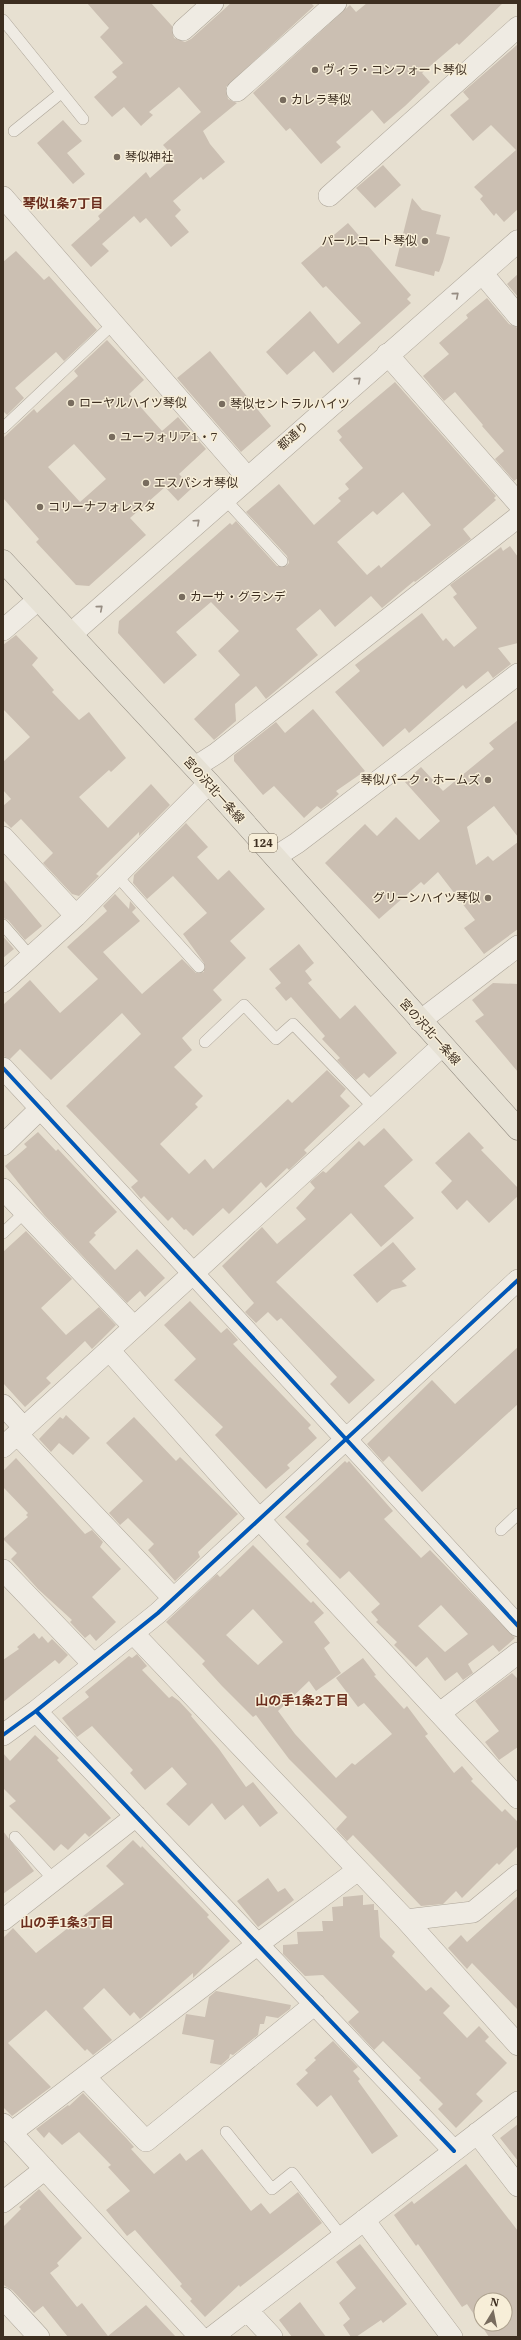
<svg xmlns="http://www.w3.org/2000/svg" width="521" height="2340" viewBox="0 0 521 2340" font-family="'IBM Plex Serif','Noto Sans JP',serif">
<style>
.building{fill:#cbbfb2;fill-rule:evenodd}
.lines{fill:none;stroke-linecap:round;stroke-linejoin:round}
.service-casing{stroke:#ada599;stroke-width:12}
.minor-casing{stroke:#ada599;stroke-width:22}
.tertiary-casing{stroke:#ada599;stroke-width:23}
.primary-casing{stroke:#928b80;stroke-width:23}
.service{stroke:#efebe3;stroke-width:11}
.minor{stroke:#efebe3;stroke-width:21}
.tertiary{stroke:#efebe3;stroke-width:22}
.primary{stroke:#e6e1d4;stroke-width:22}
.cycleway-casing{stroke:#f7eed8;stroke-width:6}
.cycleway{stroke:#0057b8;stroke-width:4}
.oneway{stroke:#968c82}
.poi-dot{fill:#786c5e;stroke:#f7eed8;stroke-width:1.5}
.labels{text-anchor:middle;stroke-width:3;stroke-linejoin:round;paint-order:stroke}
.shield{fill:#f7eed8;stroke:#756857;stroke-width:1}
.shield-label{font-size:11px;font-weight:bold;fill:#3d2e20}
.poi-label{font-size:12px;fill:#3d2e20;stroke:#f7eed8;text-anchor:start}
.street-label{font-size:12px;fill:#3d2e20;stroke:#f7eed8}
.neighbourhood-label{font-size:13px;font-weight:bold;fill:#6b2e1e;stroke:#f7eed8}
</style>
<rect width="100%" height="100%" fill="#e7e0d1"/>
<path class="building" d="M 87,3 L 151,3 L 172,26 L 174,38 L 185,42 L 191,39 L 231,3 L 311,3 L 314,6 L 226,87 L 228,99 L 237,103 L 203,131 L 210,144 L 225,162 L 203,180 L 201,177 L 173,201 L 181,210 L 175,216 L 189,232 L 171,247 L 146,218 L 140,223 L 134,216 L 102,244 L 109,251 L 91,267 L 71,245 L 100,219 L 98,216 L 146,172 L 150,178 L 174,157 L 163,145 L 201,112 L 179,87 L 149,112 L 153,115 L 141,126 L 124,107 L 112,117 L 94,97 L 117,77 L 112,72 L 123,63 L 100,37 L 109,28 Z
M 367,3 L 503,3 L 459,45 L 457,43 L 422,73 L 430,82 L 405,106 L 384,124 L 372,110 L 336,142 L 341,147 L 321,164 L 290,128 L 286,131 L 253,93 L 350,5 L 356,12 Z
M 518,44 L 518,209 L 504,222 L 496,213 L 494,216 L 480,199 L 483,196 L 474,187 L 516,150 L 491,125 L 473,141 L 450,115 L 469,99 L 463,92 Z
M 63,120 L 82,141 L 67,153 L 85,174 L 73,184 L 37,143 Z
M 383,165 L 401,185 L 375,208 L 356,188 Z
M 412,198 L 422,210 L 441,215 L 436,234 L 450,237 L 443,262 L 439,272 L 435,271 L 434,276 L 395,266 Z
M 348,223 L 411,295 L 407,299 L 411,303 L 333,373 L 314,351 L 287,375 L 266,352 L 310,311 L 338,344 L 361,323 L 326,286 L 323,288 L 301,263 Z
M 16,251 L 44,280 L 49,276 L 97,330 L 64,361 L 56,352 L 15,388 L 24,398 L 7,415 L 3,411 L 3,262 Z
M 518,274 L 518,297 L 507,284 Z
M 487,298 L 509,324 L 518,328 L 518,478 L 514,481 L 495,459 L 504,451 L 482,426 L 483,425 L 455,392 L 444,401 L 423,376 L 449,354 L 439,343 L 468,318 L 466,315 Z
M 107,340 L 144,380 L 129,394 L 162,431 L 178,417 L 206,449 L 179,474 L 192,488 L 178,501 L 165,487 L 130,518 L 146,535 L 89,586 L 76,585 L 36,542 L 39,539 L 3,498 L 3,438 L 34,409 L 37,413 L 78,376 L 74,371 ZM 74,444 L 106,479 L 80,502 L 48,467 Z
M 210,351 L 271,426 L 241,452 L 177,378 Z
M 395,382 L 496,496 L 494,498 L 496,500 L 463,529 L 471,539 L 415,582 L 414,581 L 382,608 L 371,596 L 335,627 L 320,609 L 296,629 L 318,655 L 266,699 L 256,686 L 235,704 L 236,721 L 214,740 L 194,719 L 240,675 L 218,651 L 239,631 L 211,602 L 176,632 L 197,655 L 164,684 L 118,633 L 119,621 L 230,523 L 232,525 L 236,521 L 277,566 L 286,566 L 289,563 L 287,556 L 246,512 L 279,484 L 314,525 L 341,501 L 338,498 L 349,489 L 345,484 L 363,468 L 339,440 L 342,437 L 337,431 ZM 403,492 L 431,525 L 381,568 L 379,565 L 367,575 L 337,542 L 373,511 L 377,515 Z
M 510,546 L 518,557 L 518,643 L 498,648 L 511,664 L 493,678 L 488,671 L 466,689 L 463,685 L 409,733 L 405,728 L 383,747 L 335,692 L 360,671 L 355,665 L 422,613 L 443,641 L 446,638 L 454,647 L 477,628 L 453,597 L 457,594 L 450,585 L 501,547 L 503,551 Z
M 16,635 L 38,658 L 32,665 L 54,690 L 52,692 L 79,720 L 89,712 L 126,758 L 111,772 L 109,770 L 79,797 L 108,828 L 151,784 L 170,805 L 139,836 L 139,832 L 96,874 L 99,876 L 79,896 L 72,894 L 43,863 L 53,853 L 21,819 L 11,828 L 3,820 L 3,806 L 11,799 L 3,790 L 3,762 L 30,737 L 3,709 L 3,645 Z
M 313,709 L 365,771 L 336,791 L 339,794 L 328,804 L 321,809 L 317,806 L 304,818 L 274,786 L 263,795 L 234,761 L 234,755 L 276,722 L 285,733 Z
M 518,720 L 518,837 L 494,806 L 467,827 L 476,865 L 488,856 L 493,861 L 518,842 L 518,929 L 484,954 L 464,928 L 475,920 L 438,872 L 424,885 L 421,882 L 379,919 L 325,863 L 365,824 L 377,836 L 396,817 L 419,840 L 440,821 L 405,782 L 421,767 L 443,791 L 494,749 L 489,743 Z
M 186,823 L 208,847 L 197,857 L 218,880 L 229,870 L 265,909 L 230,941 L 246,958 L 213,990 L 222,1000 L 182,1038 L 192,1050 L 174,1067 L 203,1096 L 195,1104 L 198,1107 L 160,1144 L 189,1174 L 205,1159 L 213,1169 L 288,1099 L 292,1103 L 327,1070 L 346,1089 L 340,1096 L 350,1106 L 304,1150 L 307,1153 L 289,1170 L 287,1168 L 266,1188 L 261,1182 L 229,1214 L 223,1208 L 193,1236 L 186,1229 L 184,1230 L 172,1217 L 168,1221 L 144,1196 L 141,1199 L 131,1187 L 138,1181 L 66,1106 L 141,1034 L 122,1013 L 51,1080 L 20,1049 L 10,1059 L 3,1056 L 3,1005 L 30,980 L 60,1013 L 98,979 L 67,947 L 107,911 L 103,906 L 115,894 L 129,909 L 130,901 L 136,908 L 132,912 L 140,921 L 103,952 L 142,994 L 182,959 L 196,973 L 204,972 L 204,963 L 183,934 L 207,913 L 173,876 L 147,899 L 133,883 L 134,875 Z
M 3,879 L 42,926 L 25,940 L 8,920 L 3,918 Z
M 3,936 L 14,949 L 3,958 Z
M 299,944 L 314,963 L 305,971 L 312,980 L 308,983 L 340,1019 L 355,1005 L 397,1053 L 369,1078 L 364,1073 L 356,1080 L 337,1060 L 340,1058 L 322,1039 L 325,1036 L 291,997 L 286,1001 L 275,988 L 281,983 L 269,969 Z
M 493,983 L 518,984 L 518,1072 L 475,1021 L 484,1015 L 472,1000 Z
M 384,1128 L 413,1160 L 384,1186 L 414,1218 L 381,1247 L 351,1213 L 276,1282 L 375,1380 L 349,1404 L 330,1384 L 337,1377 L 281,1318 L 277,1321 L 268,1312 L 256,1323 L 245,1312 L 254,1303 L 222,1266 L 262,1227 L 277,1244 L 306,1219 L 296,1208 L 315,1188 L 310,1182 L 323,1171 L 326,1173 L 359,1141 L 364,1146 Z
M 38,1132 L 56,1151 L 58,1149 L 117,1212 L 94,1233 L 96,1235 L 89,1242 L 115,1270 L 137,1249 L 165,1278 L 145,1297 L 140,1291 L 127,1303 L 44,1215 L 5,1166 L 27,1147 L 24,1144 Z
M 469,1132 L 484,1148 L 481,1150 L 518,1188 L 518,1196 L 489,1223 L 467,1200 L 457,1210 L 441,1192 L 452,1181 L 435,1163 Z
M 26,1231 L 72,1279 L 41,1308 L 66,1335 L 99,1307 L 116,1325 L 92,1349 L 85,1341 L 46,1378 L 51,1383 L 25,1407 L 3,1383 L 3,1252 Z
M 393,1242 L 416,1269 L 402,1281 L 407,1286 L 392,1290 L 377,1303 L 353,1275 Z
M 190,1301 L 221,1333 L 227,1328 L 238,1340 L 233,1344 L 311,1425 L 308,1428 L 317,1438 L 287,1465 L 290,1468 L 266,1489 L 215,1435 L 223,1427 L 174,1380 L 196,1359 L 164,1325 Z
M 518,1347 L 518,1404 L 422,1492 L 389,1456 L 383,1462 L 367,1444 L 432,1380 L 455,1404 Z
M 66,1415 L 90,1438 L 73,1455 L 59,1443 L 51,1452 L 39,1439 L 60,1417 L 63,1419 Z
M 134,1417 L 176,1461 L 180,1457 L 238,1514 L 198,1552 L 200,1557 L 175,1581 L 148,1550 L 154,1544 L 128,1518 L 120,1525 L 109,1513 L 143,1481 L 106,1443 Z
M 16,1458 L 85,1534 L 92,1530 L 103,1542 L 100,1547 L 121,1569 L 92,1597 L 116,1622 L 96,1641 L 90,1634 L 85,1638 L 70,1622 L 72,1620 L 38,1589 L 11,1559 L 17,1553 L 3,1539 L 28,1517 L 26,1515 L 28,1513 L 3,1487 L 3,1471 Z
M 345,1461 L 347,1463 L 349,1461 L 393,1511 L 384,1519 L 421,1558 L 430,1550 L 515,1638 L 499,1652 L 493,1645 L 468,1664 L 473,1673 L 463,1680 L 457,1672 L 445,1681 L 427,1657 L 416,1667 L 394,1645 L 397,1642 L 376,1622 L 378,1620 L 371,1612 L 380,1604 L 349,1571 L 340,1579 L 306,1544 L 309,1541 L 285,1517 ZM 441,1605 L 468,1634 L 445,1652 L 418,1626 Z
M 253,1545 L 311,1603 L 313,1601 L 324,1613 L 314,1622 L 330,1643 L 324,1648 L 341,1673 L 316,1691 L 309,1681 L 278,1711 L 295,1734 L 336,1778 L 352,1763 L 355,1765 L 392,1734 L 364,1703 L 358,1707 L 336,1678 L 363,1658 L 376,1675 L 374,1676 L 404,1709 L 407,1706 L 428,1734 L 425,1736 L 454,1773 L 462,1766 L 473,1779 L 471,1781 L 502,1812 L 505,1809 L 518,1822 L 518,1846 L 499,1865 L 497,1863 L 462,1898 L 456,1891 L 443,1904 L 421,1906 L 353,1835 L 347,1841 L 336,1829 L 347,1817 L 289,1759 L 256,1715 L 253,1717 L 222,1686 L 202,1664 L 205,1661 L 166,1622 L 217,1574 L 220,1577 ZM 253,1609 L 283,1642 L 258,1665 L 226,1635 Z
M 34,1633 L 39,1639 L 42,1636 L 48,1643 L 52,1639 L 68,1655 L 59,1664 L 55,1660 L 3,1702 L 3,1660 L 19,1649 L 17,1647 Z
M 137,1654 L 147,1666 L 142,1670 L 169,1698 L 172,1696 L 179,1701 L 192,1715 L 191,1716 L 219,1749 L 246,1787 L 253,1782 L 278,1813 L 260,1827 L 243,1805 L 225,1820 L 212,1803 L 189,1826 L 166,1804 L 187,1784 L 172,1767 L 145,1790 L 130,1773 L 133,1770 L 92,1726 L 77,1737 L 62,1718 L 89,1697 L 85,1692 L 129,1656 L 132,1658 Z
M 512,1673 L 518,1679 L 518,1747 L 499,1760 L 485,1742 L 499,1731 L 475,1701 Z
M 35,1735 L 59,1758 L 57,1760 L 111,1818 L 89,1837 L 85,1833 L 68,1850 L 61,1844 L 54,1851 L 9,1806 L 16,1801 L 3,1788 L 3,1753 L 10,1761 Z
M 3,1831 L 34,1871 L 3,1894 Z
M 133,1840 L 141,1848 L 142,1846 L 183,1888 L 209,1915 L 207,1917 L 230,1941 L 193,1978 L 193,1973 L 140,2019 L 134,2012 L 130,2016 L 104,1988 L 83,2008 L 112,2040 L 93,2055 L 87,2049 L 85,2051 L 46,2010 L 8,2043 L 51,2087 L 12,2116 L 3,2107 L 3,1938 L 13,1928 L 36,1953 L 124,1884 L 106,1866 Z
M 268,1878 L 278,1892 L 285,1888 L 294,1900 L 258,1927 L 237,1901 Z
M 363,1895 L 363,1905 L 374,1904 L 374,1910 L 378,1910 L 380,1937 L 395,1952 L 392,1956 L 426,1991 L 431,1987 L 450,2006 L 443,2013 L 467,2038 L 479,2026 L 489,2037 L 485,2041 L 507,2063 L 476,2094 L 483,2101 L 456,2128 L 438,2109 L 443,2104 L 419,2080 L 421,2078 L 383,2041 L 374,2050 L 348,2022 L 359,2012 L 323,1975 L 305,1976 L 283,1954 L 283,1945 L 298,1944 L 297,1932 L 323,1931 L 322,1921 L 333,1921 L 332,1907 L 343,1906 L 343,1897 Z
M 518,1896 L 518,2010 L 472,1963 L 467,1969 L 448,1948 L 461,1935 L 467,1942 Z
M 216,1991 L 291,2005 L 290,2009 L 278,2018 L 266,2016 L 264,2024 L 260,2024 L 258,2035 L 233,2055 L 230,2054 L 229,2058 L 221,2065 L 210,2063 L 214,2040 L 182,2034 L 186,2014 L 205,2017 L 209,1997 Z
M 333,2041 L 358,2067 L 353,2071 L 360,2079 L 358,2081 L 398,2136 L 372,2154 L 331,2095 L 317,2107 L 296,2084 L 308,2073 L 305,2070 L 316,2060 L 314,2058 Z
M 83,2093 L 127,2139 L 134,2147 L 131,2149 L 154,2174 L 180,2153 L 186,2161 L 202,2149 L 251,2211 L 261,2203 L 270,2214 L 298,2192 L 322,2223 L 240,2287 L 239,2285 L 205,2317 L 190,2301 L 192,2299 L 180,2286 L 182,2284 L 135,2230 L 127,2236 L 106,2210 L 130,2191 L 108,2167 L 111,2165 L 79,2132 L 62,2145 L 49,2132 L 44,2138 L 36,2129 L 68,2105 L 69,2106 Z
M 518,2124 L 518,2161 L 500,2138 Z
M 466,2164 L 518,2231 L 518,2337 L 489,2337 L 467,2304 L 462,2307 L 418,2244 L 416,2246 L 394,2215 L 412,2201 L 414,2204 ZM 481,2300 L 505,2300 L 505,2324 L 481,2324 Z
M 39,2189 L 82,2238 L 57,2263 L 59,2266 L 50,2273 L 77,2307 L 82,2303 L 108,2336 L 146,2305 L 176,2337 L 68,2337 L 43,2306 L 34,2313 L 12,2290 L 5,2286 L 3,2284 L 3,2227 L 21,2209 L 19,2207 Z
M 360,2244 L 407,2304 L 383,2323 L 381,2320 L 356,2337 L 351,2337 L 343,2325 L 350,2319 L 339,2303 L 356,2288 L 336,2262 Z
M 300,2302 L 326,2337 L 292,2337 L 279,2320 Z"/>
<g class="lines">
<defs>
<path id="service" d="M 3,20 L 83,119
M 14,131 L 61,93
M 3,428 L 113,324
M 224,498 L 282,561
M 117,876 L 199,967
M 3,925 L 31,957
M 205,1042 L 244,1005 L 276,1039 L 293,1024 L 373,1107
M 3,1233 L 24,1213
M 501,1530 L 518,1514
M 15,1837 L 54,1880
M 226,2132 L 272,2189 L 292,2173 L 342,2237"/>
<path id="minor" d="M 183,30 L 213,3
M 237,91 L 336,3
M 329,196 L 518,27
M 3,197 L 247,477
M 482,273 L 518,316
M 387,354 L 518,503
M 3,630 L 39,599
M 195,767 L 217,753 L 518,517
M 3,837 L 76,916
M 275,857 L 297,843 L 518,674
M 3,982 L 76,916 L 209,783
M 420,1021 L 518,946
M 3,1068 C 176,1253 346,1440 518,1626
M 3,1145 L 41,1108
M 3,1189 L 134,1327
M 109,1350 L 260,1520 L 518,1798
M 3,1405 L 24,1428
M 17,1434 L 173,1598
M 3,1447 L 442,1046
M 3,1570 L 93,1664
M 133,1633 L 406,1920 L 473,1912 L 518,1875
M 36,1711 L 454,2151
M 440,1713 L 518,1653
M 3,1735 L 36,1711 L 158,1613 L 518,1280
M 3,1920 L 136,1816
M 406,1920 L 518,2045
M 85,2077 L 146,2141 L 315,2004
M 3,2124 L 200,2337
M 11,2133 L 258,1944 L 358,1870
M 477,2133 L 518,2186
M 3,2202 L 45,2169
M 364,2220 L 452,2337
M 3,2298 L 39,2337
M 247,2310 L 272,2337
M 212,2337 L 518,2102"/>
<path id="tertiary" d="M 71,634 L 518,241"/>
<path id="primary" d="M 3,561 L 209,783 L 518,1129"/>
</defs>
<use href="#service" class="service-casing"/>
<use href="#minor" class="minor-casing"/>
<use href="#tertiary" class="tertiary-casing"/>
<use href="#primary" class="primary-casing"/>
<use href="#service" class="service"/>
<use href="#minor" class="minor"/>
<use href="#tertiary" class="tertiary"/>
<use href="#primary" class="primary"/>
<defs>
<path id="cycleway" d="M 3,1068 C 176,1253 346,1440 518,1626
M 36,1711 L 454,2151
M 3,1735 L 36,1711 L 158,1613 L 518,1280"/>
</defs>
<use href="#cycleway" class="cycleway-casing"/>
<use href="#cycleway" class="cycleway"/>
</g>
<defs><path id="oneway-chevron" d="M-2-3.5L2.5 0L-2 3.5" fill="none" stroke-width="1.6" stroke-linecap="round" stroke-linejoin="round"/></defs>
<g class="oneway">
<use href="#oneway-chevron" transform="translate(456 295) rotate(-40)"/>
<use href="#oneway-chevron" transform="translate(358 380) rotate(-41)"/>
<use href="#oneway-chevron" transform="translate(197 522) rotate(-42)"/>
<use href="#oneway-chevron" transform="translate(100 608) rotate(-41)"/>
</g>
<g class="poi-dot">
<circle cx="315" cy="70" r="4"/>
<circle cx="283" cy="100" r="4"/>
<circle cx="117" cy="157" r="4"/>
<circle cx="425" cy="241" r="4"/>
<circle cx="71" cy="403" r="4"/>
<circle cx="222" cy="404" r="4"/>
<circle cx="112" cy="437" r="4"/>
<circle cx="146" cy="483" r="4"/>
<circle cx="40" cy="507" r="4"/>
<circle cx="182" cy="597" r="4"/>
<circle cx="488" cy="780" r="4"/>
<circle cx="488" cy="898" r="4"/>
</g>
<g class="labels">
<rect class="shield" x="249" y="834" width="28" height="18" rx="3"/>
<g class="shield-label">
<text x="263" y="847">124</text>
</g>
<g class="poi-label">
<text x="323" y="74">ヴィラ・コンフォート琴似</text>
<text x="291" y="104">カレラ琴似</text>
<text x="125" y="161">琴似神社</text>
<text x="417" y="245" text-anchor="end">パールコート琴似</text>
<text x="79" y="407">ローヤルハイツ琴似</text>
<text x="230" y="408">琴似セントラルハイツ</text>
<text x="120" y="441">ユーフォリア1・7</text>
<text x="154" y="487">エスパシオ琴似</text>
<text x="48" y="511">コリーナフォレスタ</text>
<text x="190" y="601">カーサ・グランデ</text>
<text x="480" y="784" text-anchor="end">琴似パーク・ホームズ</text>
<text x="480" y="902" text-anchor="end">グリーンハイツ琴似</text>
</g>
<g class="street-label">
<text transform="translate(293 436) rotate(-41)" y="4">都通り</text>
<text transform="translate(214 790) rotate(48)" y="4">宮の沢北一条線</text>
<text transform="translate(430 1032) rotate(48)" y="4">宮の沢北一条線</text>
</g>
<g class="neighbourhood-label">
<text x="63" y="208">琴似1条7丁目</text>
<text x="302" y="1705">山の手1条2丁目</text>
<text x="67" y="1927">山の手1条3丁目</text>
</g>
</g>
<rect width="521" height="2340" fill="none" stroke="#3d2e20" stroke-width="8"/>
<g transform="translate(493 2312) rotate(10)"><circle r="19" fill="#f7eed8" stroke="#ada18e"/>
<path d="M0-3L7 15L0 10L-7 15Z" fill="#786c5e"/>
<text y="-6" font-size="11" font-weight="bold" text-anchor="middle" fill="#3d2e20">N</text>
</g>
</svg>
